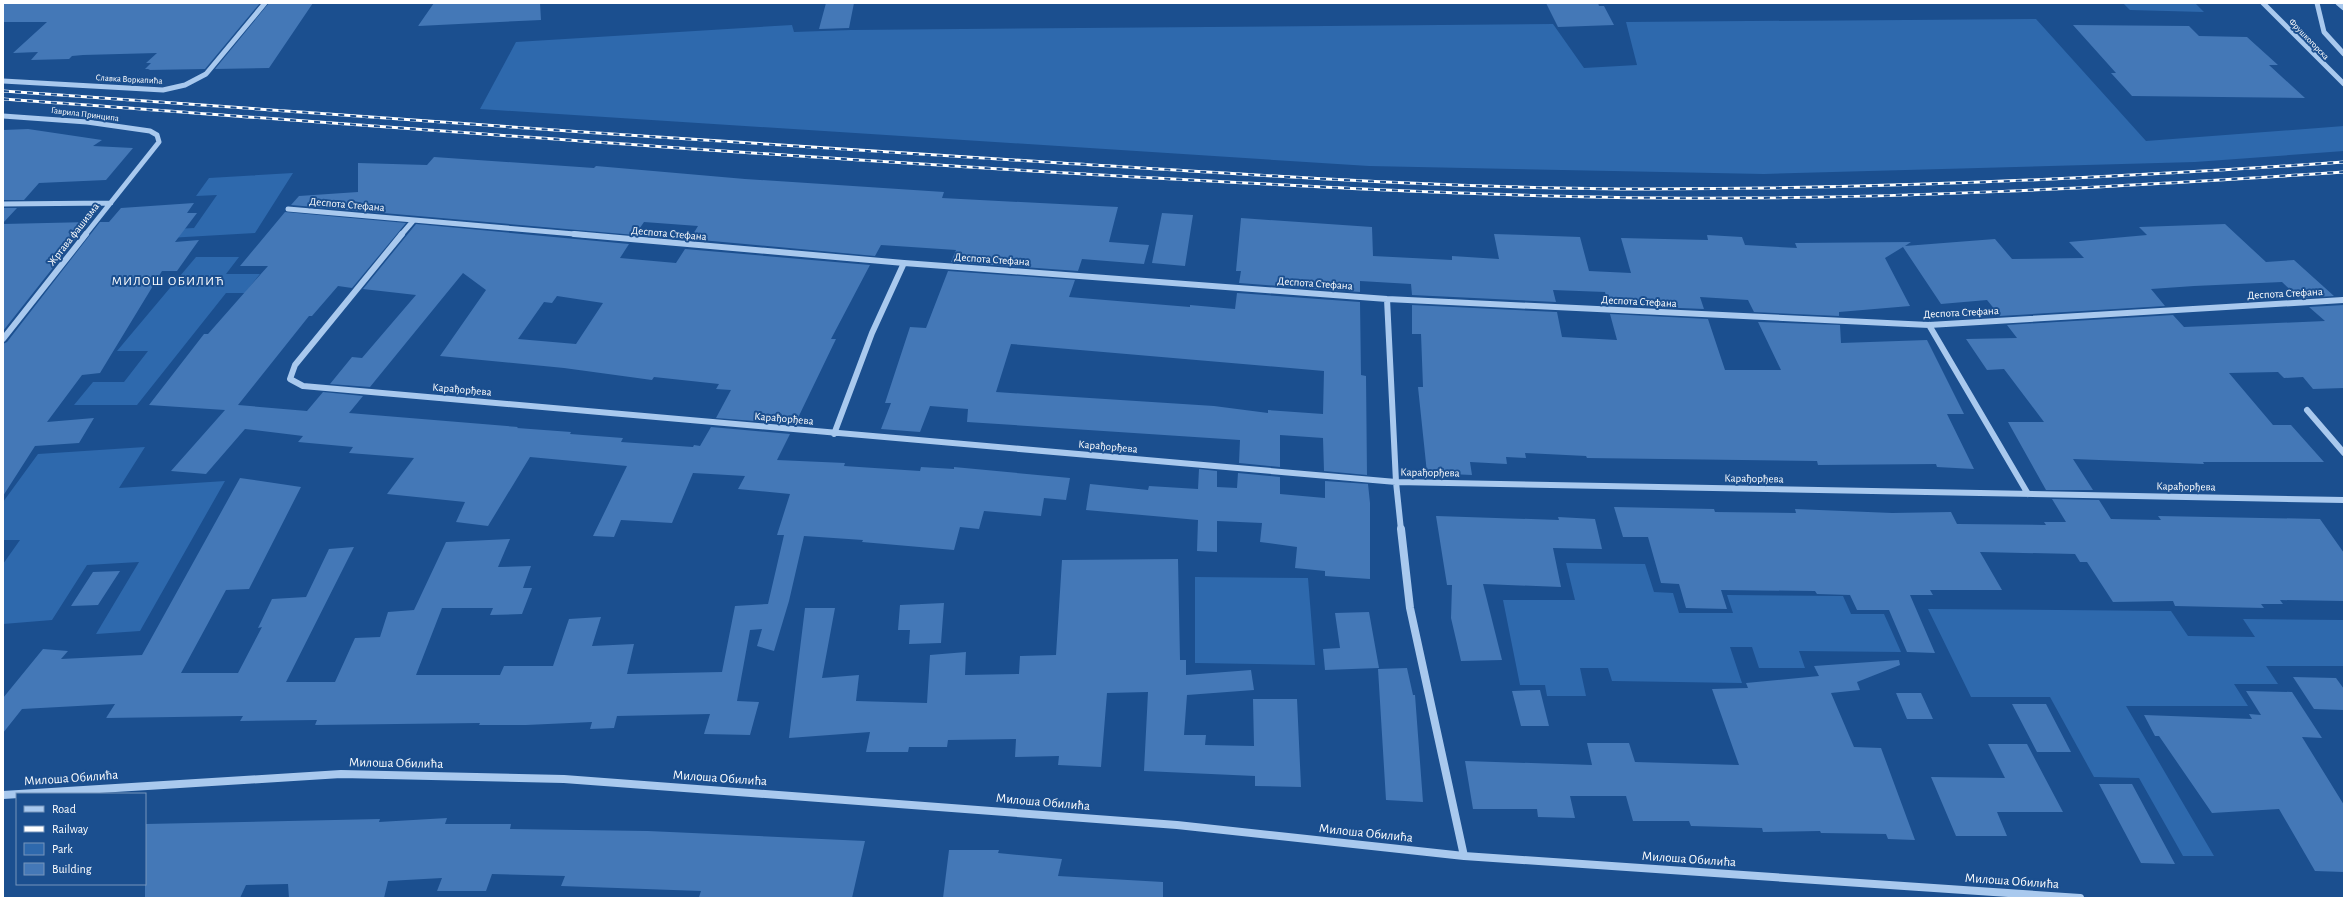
<svg xmlns="http://www.w3.org/2000/svg" width="2347" height="901" viewBox="0 0 2347 901" font-family="'Alegreya Sans',sans-serif">
<style>
.green{fill:#2e69ad}
.building{fill:#4478b7;fill-rule:evenodd}
.lines{fill:none;stroke-linecap:round;stroke-linejoin:round}
.minor-far2{stroke:#a9c9ee;stroke-width:5}
.minor-far1{stroke:#a9c9ee;stroke-width:6}
.minor{stroke:#a9c9ee;stroke-width:8}
.rail-casing{stroke:#fff;stroke-width:3}
.rail{stroke:#1b4f8f;stroke-width:2;stroke-dasharray:6;stroke-linecap:butt}
.labels{text-anchor:middle;stroke-width:4;stroke-linejoin:round;paint-order:stroke}
.far-street-label{font-size:9px;fill:#fff;stroke:#1b4f8f}
.street-label{font-size:11px;fill:#fff;stroke:#1b4f8f}
.quarter-label{font-size:13px;letter-spacing:1px;fill:#fff;stroke:#1b4f8f}
.near-street-label{font-size:13px;fill:#fff;stroke:#1b4f8f}
</style>
<rect width="100%" height="100%" fill="#1b4f8f"/>
<path class="green" d="M 2123,3 L 2195,3 L 2204,12 L 2130,10 Z
M 2036,19 L 2146,141 L 2344,126 L 2344,151 L 2195,162 L 1764,174 L 1369,166 L 480,109 L 516,42 L 792,25 L 794,32 L 851,30 L 1553,24 L 1584,68 L 1637,65 L 1626,22 Z
M 293,173 L 255,233 L 168,238 L 174,229 L 194,228 L 217,195 L 196,196 L 209,178 Z
M 196,257 L 239,257 L 226,274 L 260,274 L 245,293 L 226,293 L 137,405 L 74,405 L 93,382 L 124,382 L 148,351 L 117,351 Z
M 145,447 L 119,488 L 225,481 L 140,631 L 96,634 L 139,562 L 87,565 L 52,620 L 3,624 L 3,564 L 20,540 L 3,540 L 3,502 L 38,454 Z
M 1566,563 L 1645,564 L 1654,592 L 1673,593 L 1679,613 L 1733,613 L 1727,595 L 1843,596 L 1851,614 L 1884,614 L 1901,652 L 1799,651 L 1805,668 L 1759,668 L 1752,647 L 1730,647 L 1742,683 L 1612,681 L 1608,668 L 1580,668 L 1586,696 L 1547,696 L 1545,685 L 1520,685 L 1503,600 L 1575,600 Z
M 1195,577 L 1308,578 L 1315,665 L 1195,663 Z
M 1928,609 L 2171,611 L 2188,636 L 2255,637 L 2243,619 L 2344,620 L 2344,666 L 2266,666 L 2278,684 L 2234,684 L 2248,706 L 2126,706 L 2214,856 L 2183,856 L 2139,778 L 2094,777 L 2050,697 L 1971,697 Z"/>
<path class="building" d="M 3,3 L 260,3 L 205,69 L 148,70 L 150,69 L 145,69 L 151,63 L 146,63 L 157,53 L 83,55 L 72,56 L 69,59 L 31,60 L 38,52 L 13,53 L 47,22 L 3,22 Z
M 269,3 L 313,3 L 269,68 L 215,69 Z
M 434,3 L 540,3 L 541,20 L 418,26 Z
M 826,3 L 854,3 L 849,28 L 819,29 Z
M 1546,3 L 1598,3 L 1599,6 L 1604,6 L 1614,25 L 1558,27 Z
M 2073,25 L 2189,26 L 2199,36 L 2247,37 L 2278,65 L 2269,65 L 2305,98 L 2132,96 L 2111,73 L 2116,73 Z
M 28,129 L 102,140 L 93,146 L 133,148 L 106,180 L 39,183 L 24,200 L 3,200 L 3,130 Z
M 434,157 L 594,168 L 596,166 L 745,179 L 944,192 L 942,198 L 1118,207 L 1109,242 L 1149,245 L 1144,264 L 1082,259 L 1078,271 L 951,262 L 956,250 L 881,245 L 875,256 L 690,239 L 698,226 L 644,222 L 635,235 L 291,205 L 299,196 L 358,192 L 358,163 L 427,165 Z
M 194,203 L 187,213 L 197,213 L 175,242 L 199,240 L 177,271 L 162,271 L 100,373 L 82,375 L 47,422 L 94,418 L 79,443 L 35,446 L 3,496 L 3,344 L 7,342 L 100,222 L 109,222 L 121,208 Z
M 3,208 L 17,208 L 3,223 Z
M 285,212 L 406,223 L 352,288 L 338,286 L 312,316 L 309,316 L 238,405 L 307,411 L 323,392 L 363,396 L 349,413 L 518,427 L 517,428 L 571,432 L 570,434 L 623,438 L 621,442 L 693,447 L 694,445 L 700,446 L 711,427 L 790,434 L 777,460 L 845,463 L 844,466 L 920,471 L 921,467 L 954,469 L 954,467 L 1070,478 L 1066,500 L 1044,498 L 1041,516 L 984,511 L 979,529 L 960,527 L 954,550 L 862,542 L 863,540 L 804,536 L 789,601 L 774,651 L 757,646 L 762,629 L 750,630 L 737,701 L 759,702 L 750,735 L 704,734 L 710,714 L 617,716 L 614,728 L 590,729 L 592,722 L 526,725 L 479,725 L 480,723 L 315,725 L 317,720 L 240,721 L 243,716 L 106,718 L 115,704 L 22,709 L 3,733 L 3,698 L 43,649 L 68,651 L 61,659 L 142,655 L 240,478 L 301,487 L 249,589 L 226,590 L 181,673 L 238,673 L 262,627 L 258,628 L 272,599 L 306,597 L 329,549 L 354,547 L 286,682 L 335,682 L 355,638 L 380,637 L 388,612 L 414,610 L 446,542 L 510,539 L 498,567 L 531,566 L 523,588 L 532,588 L 522,614 L 490,615 L 493,608 L 442,608 L 416,675 L 500,675 L 504,666 L 553,666 L 569,619 L 601,617 L 592,646 L 634,644 L 627,674 L 722,672 L 735,606 L 768,604 L 784,535 L 777,535 L 790,494 L 738,489 L 745,476 L 693,473 L 672,523 L 621,520 L 614,537 L 593,536 L 627,466 L 530,457 L 488,526 L 456,522 L 465,502 L 387,494 L 414,458 L 349,453 L 353,447 L 298,442 L 303,436 L 245,429 L 206,474 L 171,471 L 225,410 L 149,405 L 204,334 L 208,334 L 268,266 L 240,266 Z
M 1162,213 L 1193,215 L 1185,266 L 1152,263 Z
M 1241,218 L 1372,227 L 1373,256 L 1452,260 L 1452,256 L 1499,259 L 1494,234 L 1580,237 L 1589,271 L 1631,273 L 1621,238 L 1708,240 L 1707,235 L 1742,237 L 1745,245 L 1797,248 L 1795,243 L 1911,242 L 1905,246 L 1995,239 L 2012,259 L 2084,258 L 2069,242 L 2147,235 L 2139,227 L 2225,224 L 2266,262 L 2294,260 L 2334,296 L 2299,298 L 2282,282 L 2194,286 L 2151,289 L 2165,306 L 2000,316 L 1987,300 L 1941,304 L 1903,247 L 1885,258 L 1910,306 L 1839,312 L 1839,316 L 1754,312 L 1748,300 L 1700,297 L 1704,309 L 1608,305 L 1605,292 L 1553,290 L 1556,302 L 1412,295 L 1411,284 L 1360,281 L 1360,292 L 1239,283 L 1241,271 L 1236,271 Z
M 90,222 L 82,231 L 3,331 L 3,224 Z
M 416,224 L 629,244 L 620,258 L 676,263 L 685,249 L 870,265 L 831,339 L 836,339 L 795,424 L 716,418 L 731,390 L 716,389 L 719,384 L 654,377 L 652,380 L 564,368 L 440,356 L 486,290 L 463,273 L 370,387 L 330,384 L 352,357 L 362,358 L 416,295 L 363,289 ZM 557,296 L 603,303 L 576,344 L 518,339 L 544,302 L 552,303 Z
M 948,271 L 1075,280 L 1069,297 L 1190,307 L 1190,305 L 1235,309 L 1237,293 L 1360,302 L 1361,375 L 1366,376 L 1367,475 L 1324,471 L 1323,438 L 1280,435 L 1280,467 L 1239,463 L 1240,440 L 967,422 L 968,409 L 930,406 L 920,432 L 881,429 L 891,403 L 885,403 L 910,327 L 926,328 ZM 1011,344 L 1324,371 L 1323,414 L 1268,410 L 1268,413 L 1214,406 L 996,392 Z
M 1412,305 L 1557,312 L 1562,337 L 1617,340 L 1610,314 L 1708,319 L 1725,370 L 1781,370 L 1758,322 L 1840,325 L 1841,343 L 1927,340 L 1964,414 L 1947,414 L 1974,469 L 1937,467 L 1936,464 L 1818,465 L 1817,461 L 1587,458 L 1586,456 L 1525,453 L 1526,458 L 1506,457 L 1507,464 L 1470,462 L 1472,475 L 1427,473 L 1418,387 L 1423,387 L 1421,334 L 1412,334 Z
M 2344,305 L 2344,388 L 2313,389 L 2303,377 L 2284,378 L 2278,372 L 2229,373 L 2273,425 L 2291,425 L 2324,462 L 2203,462 L 2204,464 L 2073,459 L 2093,490 L 2046,490 L 2008,422 L 2044,422 L 2004,369 L 1987,370 L 1966,339 L 2017,338 L 2007,325 L 2173,315 L 2184,327 L 2325,321 L 2309,307 Z
M 1199,469 L 1217,471 L 1217,487 L 1237,488 L 1238,473 L 1280,477 L 1280,494 L 1325,498 L 1325,481 L 1368,484 L 1370,503 L 1370,579 L 1325,576 L 1325,571 L 1295,568 L 1297,547 L 1260,542 L 1262,523 L 1217,521 L 1217,552 L 1197,551 L 1198,520 L 1086,510 L 1090,484 L 1148,490 L 1149,486 L 1198,489 Z
M 2052,499 L 2099,500 L 2111,519 L 2161,520 L 2158,516 L 2320,519 L 2344,553 L 2344,601 L 2280,600 L 2283,604 L 2261,604 L 2264,608 L 2175,606 L 2173,601 L 2113,602 L 2087,562 L 2080,562 L 2075,554 L 1980,552 L 2002,590 L 1930,590 L 1933,595 L 1910,595 L 1935,653 L 1907,652 L 1889,610 L 1857,610 L 1850,595 L 1817,594 L 1815,591 L 1721,590 L 1727,609 L 1686,608 L 1679,584 L 1661,583 L 1648,537 L 1623,537 L 1614,507 L 1714,509 L 1715,512 L 1796,513 L 1795,509 L 1892,513 L 1951,512 L 1957,524 L 2046,525 L 2044,522 L 2066,522 Z
M 1436,516 L 1559,520 L 1558,517 L 1595,519 L 1602,549 L 1553,548 L 1561,587 L 1483,584 L 1502,660 L 1461,661 L 1451,618 L 1452,585 L 1447,585 Z
M 1178,559 L 1180,660 L 1186,660 L 1186,675 L 1251,670 L 1254,690 L 1187,695 L 1184,735 L 1206,735 L 1205,745 L 1254,746 L 1253,699 L 1297,699 L 1301,787 L 1255,786 L 1255,776 L 1144,771 L 1148,692 L 1107,693 L 1101,767 L 1058,765 L 1059,756 L 1015,757 L 1016,739 L 948,740 L 947,747 L 909,747 L 908,752 L 866,752 L 870,732 L 789,738 L 805,608 L 835,608 L 822,678 L 859,675 L 856,701 L 927,703 L 930,655 L 966,652 L 965,675 L 1019,674 L 1020,656 L 1056,655 L 1062,560 Z
M 120,571 L 98,605 L 71,606 L 93,572 Z
M 944,603 L 941,643 L 909,644 L 910,630 L 898,630 L 900,605 Z
M 1369,612 L 1379,668 L 1325,670 L 1323,649 L 1340,648 L 1335,613 Z
M 1899,660 L 1900,665 L 1857,682 L 1860,690 L 1831,693 L 1854,747 L 1881,748 L 1915,840 L 1888,839 L 1886,834 L 1821,833 L 1820,831 L 1763,832 L 1762,828 L 1691,826 L 1689,821 L 1633,821 L 1626,796 L 1570,796 L 1575,818 L 1538,817 L 1537,809 L 1473,809 L 1465,761 L 1592,765 L 1587,743 L 1629,743 L 1635,762 L 1739,765 L 1712,689 L 1748,688 L 1746,683 L 1819,676 L 1814,666 Z
M 1407,668 L 1413,695 L 1415,695 L 1423,802 L 1386,800 L 1378,669 Z
M 2293,677 L 2336,678 L 2344,689 L 2344,710 L 2314,709 Z
M 1540,690 L 1549,726 L 1521,726 L 1512,691 Z
M 2246,691 L 2292,692 L 2322,738 L 2302,737 L 2344,805 L 2344,872 L 2315,871 L 2279,809 L 2212,813 L 2159,736 L 2155,736 L 2144,715 L 2252,719 L 2249,714 L 2261,715 Z
M 1896,693 L 1921,693 L 1933,719 L 1907,719 Z
M 2012,704 L 2046,704 L 2071,752 L 2037,752 Z
M 1988,744 L 2027,744 L 2063,812 L 1997,812 L 2007,836 L 1956,836 L 1931,777 L 2005,778 Z
M 2099,784 L 2132,784 L 2175,864 L 2141,863 Z
M 447,818 L 445,824 L 511,824 L 510,829 L 648,831 L 865,841 L 852,898 L 699,897 L 701,891 L 561,886 L 565,876 L 492,874 L 486,891 L 437,891 L 442,878 L 388,881 L 384,898 L 289,898 L 288,884 L 246,885 L 240,898 L 145,898 L 145,824 L 380,819 L 379,822 Z
M 949,850 L 999,850 L 998,853 L 1062,859 L 1058,876 L 1163,882 L 1163,898 L 943,898 Z"/>
<g class="lines">
<path class="minor-far2" d="M 2263,3 L 2344,84
M 2317,3 L 2324,32 L 2344,54
M 2338,3 L 2344,8
M 3,81 L 163,90 L 185,85 L 206,74 L 265,3
M 3,116 L 87,122 L 150,131 L 157,135 L 159,142 L 85,235
M 3,204 L 111,203
M 288,209 L 586,235
M 401,235 L 413,221"/>
<path class="minor-far1" d="M 402,234 L 295,365 L 290,379 L 303,386 L 1396,482 L 2344,500
M 574,234 L 904,263 L 1387,299 L 1929,325 L 2343,300
M 1387,299 L 1396,482 L 1401,530
M 1929,325 L 2028,494
M 3,339 L 86,234
M 2307,410 L 2344,453
M 834,434 L 872,333 L 904,263"/>
<path class="minor" d="M 1401,529 L 1410,608 L 1464,856
M 3,795 L 341,774 L 564,779 L 1177,825 L 1464,856 L 2080,898"/>
<defs>
<path id="rail" d="M 3,91 C 356,116 708,142 1061,163 C 1257,175 1453,189 1650,189 C 1882,189 2113,178 2344,162
M 3,99 C 363,125 724,153 1084,174 C 1277,185 1469,196 1661,198 C 1889,200 2117,187 2344,172"/>
</defs>
<use href="#rail" class="rail-casing"/>
<use href="#rail" class="rail"/>
</g>
<g class="labels">
<g class="far-street-label">
<text transform="translate(2309 39) rotate(46)" y="3">Фрушкогорска</text>
<text transform="translate(129 79) rotate(3)" y="3">Славка Воркапића</text>
<text transform="translate(85 114) rotate(7)" y="3">Гаврила Принципа</text>
</g>
<g class="street-label">
<text transform="translate(347 204) rotate(5)" y="4">Деспота Стефана</text>
<text transform="translate(669 233) rotate(5)" y="4">Деспота Стефана</text>
<text transform="translate(73 234) rotate(-52)" y="4">Жртава фашизма</text>
<text transform="translate(992 259) rotate(4)" y="4">Деспота Стефана</text>
<text transform="translate(1315 283) rotate(4)" y="4">Деспота Стефана</text>
<text transform="translate(2285 293) rotate(-3)" y="4">Деспота Стефана</text>
<text transform="translate(1639 301) rotate(3)" y="4">Деспота Стефана</text>
<text transform="translate(1961 312) rotate(-3)" y="4">Деспота Стефана</text>
<text transform="translate(462 389) rotate(5)" y="4">Карађорђева</text>
<text transform="translate(784 418) rotate(5)" y="4">Карађорђева</text>
<text transform="translate(1108 446) rotate(5)" y="4">Карађорђева</text>
<text transform="translate(1430 472) rotate(1)" y="4">Карађорђева</text>
<text transform="translate(1754 478) rotate(1)" y="4">Карађорђева</text>
<text transform="translate(2186 486) rotate(1)" y="4">Карађорђева</text>
</g>
<g class="quarter-label">
<text x="168" y="285">МИЛОШ ОБИЛИЋ</text>
</g>
<g class="near-street-label">
<text transform="translate(396 762) rotate(1)" y="5">Милоша Обилића</text>
<text transform="translate(71 777) rotate(-4)" y="5">Милоша Обилића</text>
<text transform="translate(720 777) rotate(4)" y="5">Милоша Обилића</text>
<text transform="translate(1043 801) rotate(5)" y="5">Милоша Обилића</text>
<text transform="translate(1366 832) rotate(6)" y="5">Милоша Обилића</text>
<text transform="translate(1689 858) rotate(4)" y="5">Милоша Обилића</text>
<text transform="translate(2012 880) rotate(4)" y="5">Милоша Обилића</text>
</g>
</g>
<rect width="2347" height="901" fill="none" stroke="#ffffff" stroke-width="8"/>
<rect x="16" y="793" width="130" height="92" fill="#1b4f8f" stroke="#7695bc"/>
<rect x="24" y="806" width="20" height="6" fill="#a9c9ee" stroke="#7695bc"/>
<text x="52" y="813" font-size="12" fill="#ffffff">Road</text>
<rect x="24" y="826" width="20" height="6" fill="#ffffff" stroke="#7695bc"/>
<text x="52" y="833" font-size="12" fill="#ffffff">Railway</text>
<rect x="24" y="843" width="20" height="12" fill="#2e69ad" stroke="#7695bc"/>
<text x="52" y="853" font-size="12" fill="#ffffff">Park</text>
<rect x="24" y="863" width="20" height="12" fill="#4478b7" stroke="#7695bc"/>
<text x="52" y="873" font-size="12" fill="#ffffff">Building</text>
</svg>
